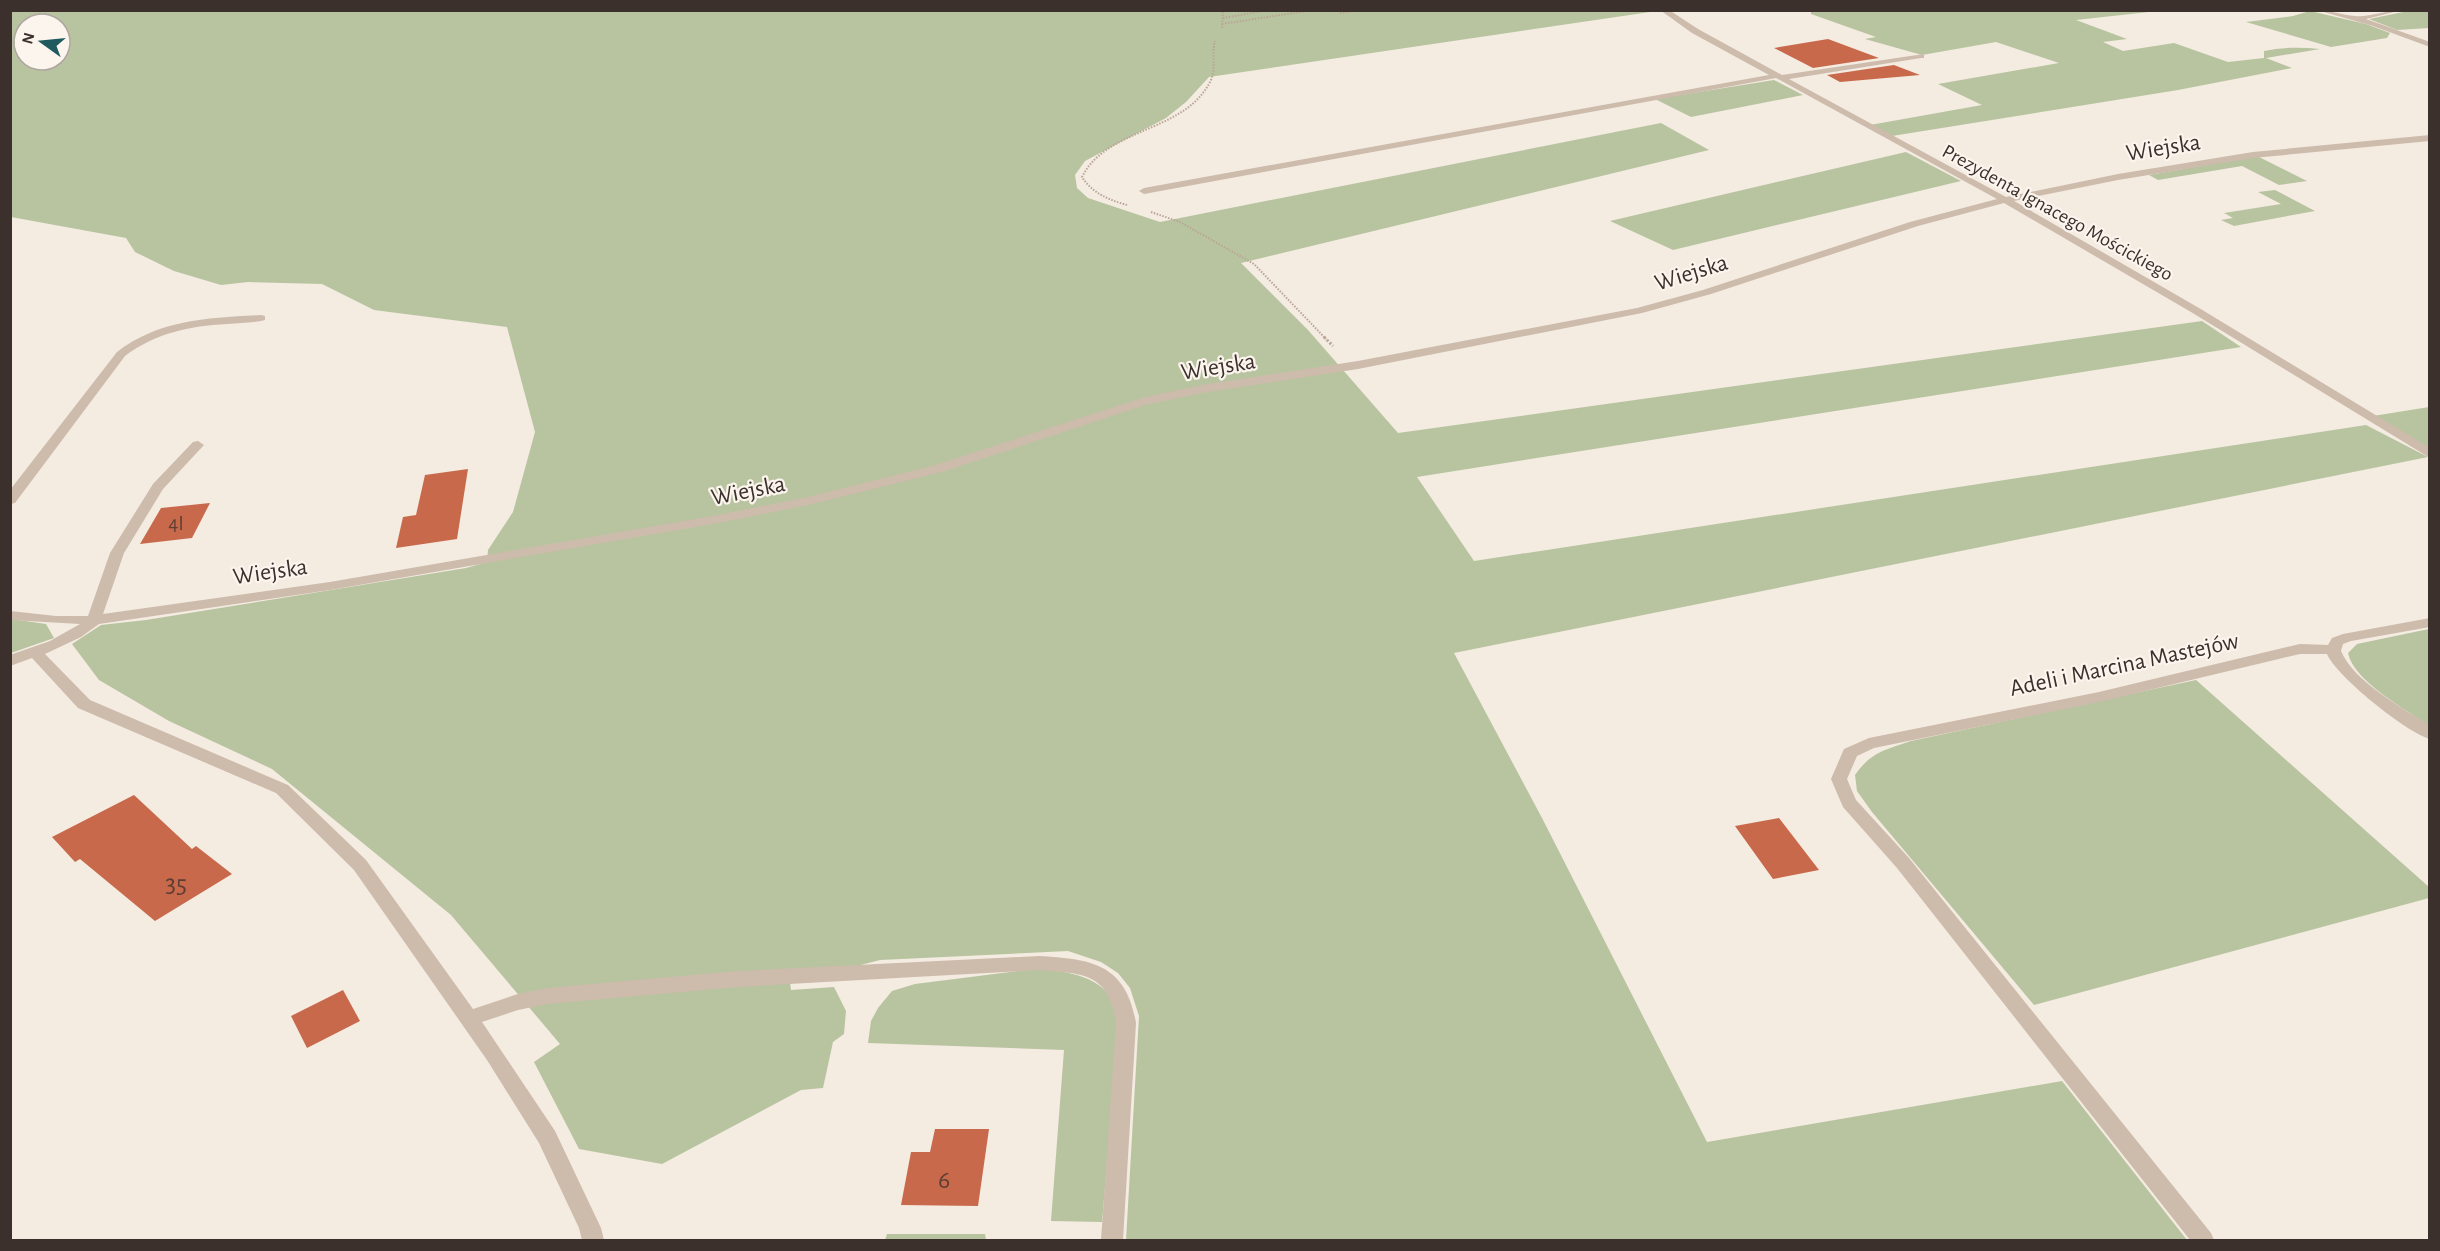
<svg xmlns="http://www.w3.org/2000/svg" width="2440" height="1251" viewBox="0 0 2440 1251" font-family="'Alegreya Sans',sans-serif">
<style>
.green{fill:#b8c4a0;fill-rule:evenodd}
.building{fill:#c8694b}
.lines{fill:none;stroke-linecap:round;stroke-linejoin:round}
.path-far1{stroke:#b9a596;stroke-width:2;stroke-dasharray:1.5 1.5;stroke-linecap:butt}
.path{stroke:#b9a596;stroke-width:3;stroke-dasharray:2 2;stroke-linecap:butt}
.minor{fill:#cdbbac;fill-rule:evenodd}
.labels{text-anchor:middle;stroke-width:4.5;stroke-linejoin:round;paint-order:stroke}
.far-street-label{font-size:20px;fill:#3b302b;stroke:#fbf5ee}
.number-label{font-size:21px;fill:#5e3e33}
.street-label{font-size:24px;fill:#3b302b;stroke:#fbf5ee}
.near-number-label{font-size:26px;fill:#5e3e33}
</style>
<rect width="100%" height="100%" fill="#f4ebe1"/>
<path class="green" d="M 10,11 L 1657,11 L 1209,77 L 1186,102 L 1166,118 L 1085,161 L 1075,175 L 1077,188 L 1088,198 L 1160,222 L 1661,123 L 1709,150 L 1241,263 L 1308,330 L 1398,433 L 2202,321 L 2241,347 L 1417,477 L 1474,561 L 2366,425 L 2428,457 L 1454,653 L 1542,818 L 1707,1142 L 2062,1081 L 2187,1240 L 1126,1240 L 1139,1016 L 1130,988 L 1118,973 L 1101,962 L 1068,951 L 880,960 L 790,983 L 791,990 L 834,987 L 846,1011 L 844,1034 L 833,1042 L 823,1088 L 801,1090 L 662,1164 L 579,1149 L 534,1062 L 560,1044 L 451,915 L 272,769 L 169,721 L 99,680 L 72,644 L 101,625 L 146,620 L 466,568 L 487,562 L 488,550 L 513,512 L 535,432 L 507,327 L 374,310 L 322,284 L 248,282 L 221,285 L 174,271 L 135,252 L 126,238 L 11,217 ZM 24,24 L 60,24 L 60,60 L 24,60 Z
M 1811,11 L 2158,11 L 2076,20 L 2127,39 L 2103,42 L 2123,51 L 2174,43 L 2228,62 L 2264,58 L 2264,51 C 2282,47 2301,47 2320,49 L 2266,58 L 2292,68 L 2178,90 L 1892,136 L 1870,125 L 1982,105 L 1938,84 L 2059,63 L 1996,42 L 1922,55 L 1865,39 L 1876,37 L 1811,14 Z
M 2310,11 L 2366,24 L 2390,33 L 2387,38 L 2331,47 L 2246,22 L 2293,16 Z
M 2408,11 L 2429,11 L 2429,28 L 2397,30 L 2369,19 Z
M 1774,80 L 1803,95 L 1691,117 L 1655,99 Z
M 1906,152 L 1961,181 L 1673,250 L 1610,221 Z
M 2257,156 L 2307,181 L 2279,185 L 2242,166 L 2158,180 L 2149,175 Z
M 2275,190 L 2315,211 L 2234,226 L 2221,220 L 2233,218 L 2224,213 L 2281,204 L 2258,192 Z
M 2429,407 L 2429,451 L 2373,416 Z
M 11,619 L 46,624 L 54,638 L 11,653 Z
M 2429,629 L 2429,726 C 2406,709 2354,682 2348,653 L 2357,644 Z
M 2196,680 L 2429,887 L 2429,898 L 2034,1005 L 1872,812 L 1857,791 L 1855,775 C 1871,752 1885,750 1911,741 Z
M 1033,969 C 1059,970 1102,974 1113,1003 C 1122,1025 1115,1066 1113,1090 C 1109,1134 1106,1178 1102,1222 L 1051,1221 L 1064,1050 L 868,1043 L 871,1021 L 878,1008 L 892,991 L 915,984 Z
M 887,1234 L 985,1234 L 986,1240 L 885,1240 Z"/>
<path class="building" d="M 1828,39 L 1879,58 L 1813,68 L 1774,48 Z
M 1894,65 L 1920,75 L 1840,82 L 1827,75 Z
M 468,469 L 457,539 L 396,548 L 403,517 L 416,515 L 425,475 Z
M 210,503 L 192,538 L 140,544 L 161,508 Z
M 134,795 L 192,849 L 196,846 L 232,874 L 155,921 L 80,859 L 75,862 L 52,837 Z
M 1779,818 L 1819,870 L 1773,879 L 1735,826 Z
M 343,990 L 360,1021 L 307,1048 L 291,1016 Z
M 935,1129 L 989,1129 L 978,1206 L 901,1205 L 911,1152 L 930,1152 Z"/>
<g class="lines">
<path class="path-far1" d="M 1340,13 L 1361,10
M 1223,18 L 1269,10
M 1222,24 L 1313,10
M 1222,28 L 1223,10
M 1127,205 C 1109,200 1092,193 1082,177 C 1107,127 1184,133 1210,82 C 1217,69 1211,55 1215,41
M 1151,212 L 1180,222 L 1254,264 L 1326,339"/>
<path class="path" d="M 1324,337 L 1333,346"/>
<path class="minor" d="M 1660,10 L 1669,10 L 1698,29 L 1782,75 L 1924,54 L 1924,58 L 1921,58 L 1789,79 L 2006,197 L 2118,174 L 2253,152 L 2430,135 L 2430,141 L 2253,158 L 2118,180 L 2014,201 L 2199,308 L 2430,448 L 2430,458 L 2191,312 L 2004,203 L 1918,226 L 1711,294 L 1642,313 L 1358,369 L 1202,393 L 1145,405 L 942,472 L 808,505 L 713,524 L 330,590 L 99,624 L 81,637 L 45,654 L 90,700 L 288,785 L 366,860 L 473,1009 L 518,994 L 547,988 L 737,971 L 1039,956 C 1092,959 1126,964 1136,1023 L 1123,1240 L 1101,1240 L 1116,1023 C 1108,972 1084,974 1039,970 L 737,987 L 547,1004 L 518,1010 L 482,1022 L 555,1131 L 601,1228 L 604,1240 L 582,1240 L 579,1228 L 539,1143 L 487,1060 L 354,870 L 276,793 L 78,708 L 32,658 L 10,666 L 10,655 L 50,641 L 80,624 L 10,620 L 10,611 L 56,616 L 88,616 L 110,553 L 153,484 L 193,442 L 198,441 L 204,445 L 163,489 L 124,553 L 103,614 L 330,582 L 713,516 L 808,497 L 932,466 L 1142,398 L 1202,385 L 1358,361 L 1637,308 L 1703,290 L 1910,222 L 1997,199 L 1776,78 L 1144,194 L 1139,191 L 1144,188 L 1769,75 L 1692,33 Z
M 2317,10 C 2330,10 2342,15 2355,16 C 2367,18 2387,10 2402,10 L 2366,19 L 2430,42 L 2430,47 L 2373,26 Z
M 261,315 L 265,316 L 265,320 C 253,323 240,323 227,324 C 189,326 156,333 125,356 L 15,503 L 10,504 L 10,490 L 117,352 C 160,319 209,318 261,315 Z
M 2430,618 L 2430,627 L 2351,641 L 2343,644 L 2341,651 C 2354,682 2402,707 2430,726 L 2430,739 C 2407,733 2336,676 2327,654 L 2300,654 L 2099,702 L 1874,748 L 1857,756 L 1847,779 L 1856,800 L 1909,858 L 2211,1233 L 2214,1240 L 2190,1240 L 1897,868 L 1843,807 L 1831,779 L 1844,749 L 1869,738 L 2099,692 L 2300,644 L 2328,645 L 2332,638 L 2343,634 Z"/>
</g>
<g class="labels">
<g class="far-street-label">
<text transform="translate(2058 212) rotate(29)" y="7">Prezydenta Ignacego Mościckiego</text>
</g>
<g class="number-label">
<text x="176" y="530">4I</text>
</g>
<g class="street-label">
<text transform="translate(2163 147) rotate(-9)" y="8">Wiejska</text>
<text transform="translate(1691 272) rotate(-17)" y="8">Wiejska</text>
<text transform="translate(1218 366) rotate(-9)" y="8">Wiejska</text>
<text transform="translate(748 490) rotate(-11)" y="8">Wiejska</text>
<text transform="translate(270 571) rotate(-8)" y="8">Wiejska</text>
<text transform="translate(2124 664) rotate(-12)" y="8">Adeli i Marcina Mastejów</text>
</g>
<g class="near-number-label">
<text x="176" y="892">35</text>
<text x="944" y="1188">6</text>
</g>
</g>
<rect width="2440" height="1251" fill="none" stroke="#3b302b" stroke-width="24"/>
<g transform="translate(42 42) rotate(285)"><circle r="28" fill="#fbf5ee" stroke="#aea6a0" stroke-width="1.5"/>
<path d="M0-4.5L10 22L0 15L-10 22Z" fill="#1f5a5e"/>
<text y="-9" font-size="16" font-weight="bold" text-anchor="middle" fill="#3b302b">N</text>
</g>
</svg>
